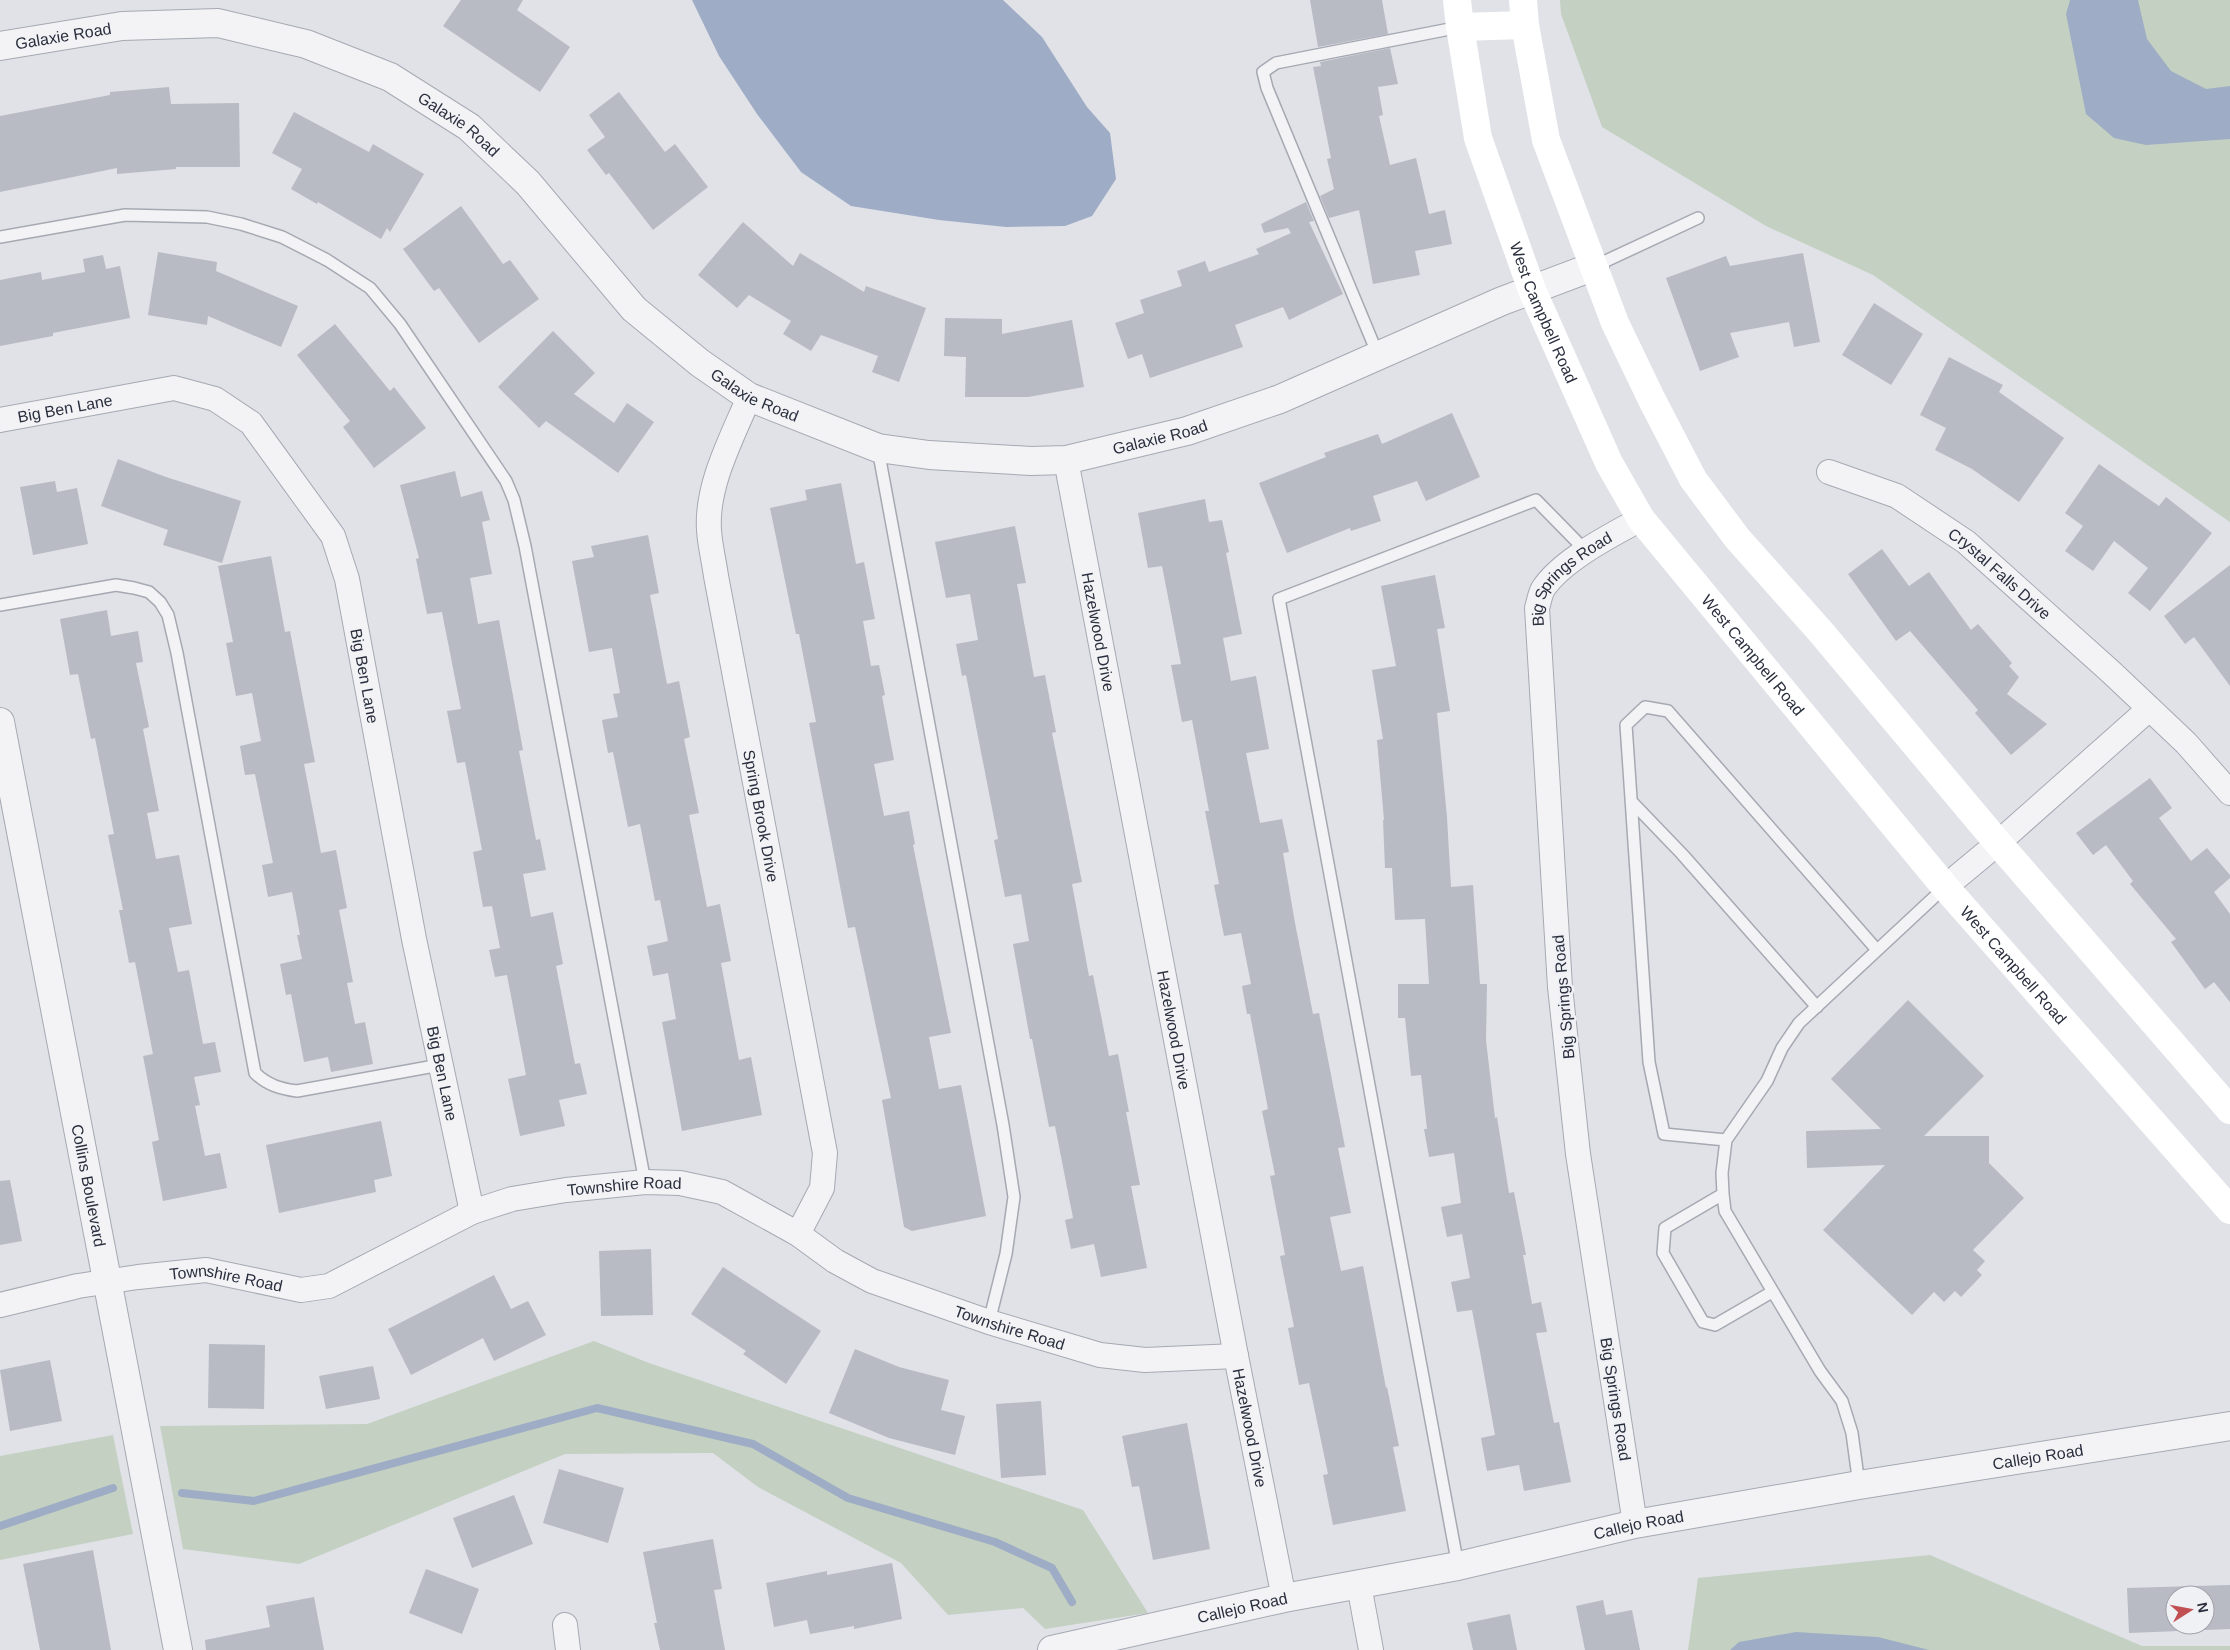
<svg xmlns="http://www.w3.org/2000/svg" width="2230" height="1650" viewBox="0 0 2230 1650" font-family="Helvetica,sans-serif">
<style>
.green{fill:#c4d1c2}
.water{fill:#9eacc5}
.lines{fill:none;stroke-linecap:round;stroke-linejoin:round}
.stream{stroke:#9eacc5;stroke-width:8}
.building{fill:#b8bbc4;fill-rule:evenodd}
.service-casing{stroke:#a6a9b2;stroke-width:14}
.minor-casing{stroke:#a6a9b2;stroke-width:26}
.tertiary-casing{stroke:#a6a9b2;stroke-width:30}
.service{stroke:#f3f3f6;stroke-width:11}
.minor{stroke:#f3f3f6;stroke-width:24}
.tertiary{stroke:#f3f3f6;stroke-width:28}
.secondary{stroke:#fff;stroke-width:28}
.labels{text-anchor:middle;stroke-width:5;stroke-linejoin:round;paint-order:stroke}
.street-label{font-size:16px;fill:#2a2f3e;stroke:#f0f1f5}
</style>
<rect width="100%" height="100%" fill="#e0e2e8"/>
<path class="green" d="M 1560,0 L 2230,0 L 2230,522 L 1873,275 L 1766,226 L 1602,127 L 1561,14 Z
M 594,1341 L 649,1363 L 1083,1510 L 1148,1613 L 1045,1629 L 1023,1608 L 948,1615 L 901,1563 L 758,1487 L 713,1453 L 565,1454 L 299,1564 L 183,1549 L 160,1426 L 367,1424 Z
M 113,1435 L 133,1534 L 0,1560 L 0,1456 Z
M 1930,1555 L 2142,1646 L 2230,1646 L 2230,1650 L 1688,1650 L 1698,1578 Z"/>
<path class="water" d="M 692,0 L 1003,0 L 1042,37 L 1087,107 L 1110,133 L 1116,179 L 1092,216 L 1065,226 L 1006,227 L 939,220 L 851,206 L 801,172 L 757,114 L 719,56 Z
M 2070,0 L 2138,0 L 2147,39 L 2171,71 L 2206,89 L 2230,86 L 2230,139 L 2146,145 L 2114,138 L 2086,114 L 2066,14 Z
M 1796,1632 L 1878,1637 L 1929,1650 L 1730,1650 L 1739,1642 Z"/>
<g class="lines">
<path class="stream" d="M 182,1493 L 254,1501 L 597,1408 L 753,1444 L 848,1498 L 995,1542 L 1052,1568 L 1072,1602
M 0,1526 L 113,1488"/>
</g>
<path class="building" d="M 461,0 L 523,0 L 517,10 L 570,47 L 540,92 L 443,26 Z
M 1310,0 L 1382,0 L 1388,34 L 1318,47 Z
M 1390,48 L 1398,84 L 1378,87 L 1383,115 L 1379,116 L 1390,165 L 1416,158 L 1429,214 L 1445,210 L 1452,244 L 1415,251 L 1420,275 L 1373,284 L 1359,210 L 1329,218 L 1320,196 L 1334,189 L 1327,159 L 1331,158 L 1313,67 L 1321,66 L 1320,62 Z
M 169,87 L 171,104 L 239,103 L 240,167 L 176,167 L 176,169 L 117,174 L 117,168 L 0,192 L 0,116 L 110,95 L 110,92 Z
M 619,92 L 665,152 L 675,144 L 708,187 L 653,230 L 609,173 L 606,175 L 587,150 L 605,137 L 589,115 Z
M 294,112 L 369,152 L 373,144 L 424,174 L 390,232 L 387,228 L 381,239 L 318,202 L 317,204 L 291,189 L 302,169 L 272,153 Z
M 1306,202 L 1314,221 L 1309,222 L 1343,294 L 1289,320 L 1283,307 L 1235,325 L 1243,347 L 1150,378 L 1142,354 L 1128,359 L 1115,323 L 1144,313 L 1140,300 L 1182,286 L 1177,271 L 1205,261 L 1209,272 L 1259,254 L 1256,249 L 1291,233 L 1288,228 L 1264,233 L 1261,224 Z
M 461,206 L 503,264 L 510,260 L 539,299 L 479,343 L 439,288 L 434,291 L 403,249 Z
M 743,222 L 793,266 L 800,253 L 864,292 L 866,286 L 926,308 L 899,382 L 872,372 L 878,356 L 821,335 L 811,351 L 783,334 L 791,321 L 749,295 L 737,308 L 698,275 Z
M 158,252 L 217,262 L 216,271 L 298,306 L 281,347 L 208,316 L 207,325 L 148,315 Z
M 1803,253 L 1820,342 L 1794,347 L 1789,322 L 1730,333 L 1739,357 L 1700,371 L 1666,278 L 1726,256 L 1730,266 Z
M 103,255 L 106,269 L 120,266 L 130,318 L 53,333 L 53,336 L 0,346 L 0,280 L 41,272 L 42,280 L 85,272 L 83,259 Z
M 1874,303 L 1923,334 L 1891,385 L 1842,355 Z
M 945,318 L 1002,319 L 1002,334 L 1072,320 L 1084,387 L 1028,397 L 965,397 L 966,357 L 944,356 Z
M 335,324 L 390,391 L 394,387 L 426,428 L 374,468 L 343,427 L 350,421 L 297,355 Z
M 553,331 L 595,373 L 574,394 L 614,423 L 627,403 L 654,422 L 618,473 L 546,421 L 539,428 L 498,387 Z
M 1949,357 L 2003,385 L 1999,392 L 2064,438 L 2019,502 L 1972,469 L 1935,450 L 1946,428 L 1920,415 Z
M 1452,413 L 1480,477 L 1426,501 L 1417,481 L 1373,496 L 1381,521 L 1351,531 L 1350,528 L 1287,553 L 1259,483 L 1326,457 L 1324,453 L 1378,434 L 1382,444 Z
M 118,459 L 166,477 L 241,501 L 222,563 L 163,545 L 168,530 L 101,506 Z
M 2099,464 L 2159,506 L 2166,497 L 2212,533 L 2150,611 L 2128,593 L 2148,568 L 2114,541 L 2093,571 L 2065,551 L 2083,526 L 2065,513 Z
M 455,471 L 461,497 L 482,491 L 490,520 L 482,522 L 492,574 L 470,578 L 478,624 L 499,620 L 523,750 L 519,751 L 536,840 L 540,839 L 546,870 L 523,874 L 531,917 L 553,912 L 563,964 L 556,966 L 575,1064 L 580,1063 L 587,1094 L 559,1100 L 565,1126 L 520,1136 L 508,1079 L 526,1075 L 507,975 L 495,977 L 489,950 L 500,948 L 492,906 L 483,907 L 473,852 L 482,850 L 465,762 L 457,763 L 447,711 L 461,709 L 442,612 L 427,614 L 416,559 L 419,558 L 400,485 Z
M 55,481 L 57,492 L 77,488 L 88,544 L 33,555 L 20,487 Z
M 841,483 L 856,564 L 864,562 L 875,619 L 863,621 L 871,666 L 879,665 L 885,695 L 882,696 L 894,760 L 874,764 L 884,816 L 909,811 L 915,844 L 913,845 L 951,1033 L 929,1037 L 939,1089 L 961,1085 L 986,1216 L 912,1231 L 904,1227 L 882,1100 L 891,1098 L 855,927 L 848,928 L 809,723 L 816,722 L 799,634 L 796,634 L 770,508 L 807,500 L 805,490 Z
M 1205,499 L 1209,522 L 1222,520 L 1229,552 L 1226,553 L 1242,634 L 1223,638 L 1231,681 L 1256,676 L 1269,749 L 1246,753 L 1260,823 L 1282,819 L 1289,852 L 1283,853 L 1295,923 L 1313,1014 L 1319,1013 L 1345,1147 L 1338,1148 L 1351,1213 L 1330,1217 L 1341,1271 L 1363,1266 L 1386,1388 L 1387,1387 L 1399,1446 L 1393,1447 L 1406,1511 L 1333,1525 L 1323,1475 L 1328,1474 L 1309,1383 L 1299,1385 L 1288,1328 L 1294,1327 L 1280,1256 L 1285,1255 L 1270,1176 L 1275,1175 L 1262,1111 L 1268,1109 L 1250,1014 L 1247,1014 L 1242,986 L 1251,984 L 1241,933 L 1224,936 L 1214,885 L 1219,884 L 1205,811 L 1209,811 L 1192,720 L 1182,722 L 1171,665 L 1181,664 L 1162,566 L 1148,568 L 1138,513 Z
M 1015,526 L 1026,583 L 1017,584 L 1034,677 L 1045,675 L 1056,732 L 1052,733 L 1082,882 L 1072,884 L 1089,976 L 1093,975 L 1109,1056 L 1118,1054 L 1129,1112 L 1126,1112 L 1140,1185 L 1131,1186 L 1147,1268 L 1101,1277 L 1094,1244 L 1071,1249 L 1065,1220 L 1073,1218 L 1055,1126 L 1049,1127 L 1032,1039 L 1030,1039 L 1013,944 L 1029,941 L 1021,894 L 1005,897 L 994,840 L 998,839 L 966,675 L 962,676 L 956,644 L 978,640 L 970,594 L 946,598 L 935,542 Z
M 648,535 L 659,593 L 650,595 L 667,684 L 679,681 L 690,737 L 684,739 L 699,813 L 689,815 L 707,907 L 720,904 L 731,961 L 721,963 L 739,1060 L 751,1057 L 762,1115 L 682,1131 L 662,1022 L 676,1019 L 668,973 L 653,976 L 647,946 L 668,941 L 660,900 L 655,901 L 640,824 L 628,827 L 613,752 L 608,753 L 602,720 L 618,717 L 613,694 L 620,693 L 612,648 L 589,652 L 572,561 L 594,557 L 591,546 Z
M 1882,549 L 1909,586 L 1929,572 L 1971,630 L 1978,624 L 2012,663 L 2009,666 L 2019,677 L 2007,694 L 2047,724 L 2011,755 L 1975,713 L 1978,710 L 1910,631 L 1896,641 L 1848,574 Z
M 271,556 L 285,632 L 290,631 L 315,762 L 304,764 L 321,853 L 336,850 L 347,908 L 339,910 L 353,982 L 347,983 L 355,1024 L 365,1022 L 373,1064 L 331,1072 L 328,1057 L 304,1062 L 291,994 L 286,995 L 280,964 L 302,959 L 297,935 L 300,935 L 292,892 L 268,897 L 262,865 L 273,863 L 255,774 L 245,775 L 240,746 L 261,741 L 252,693 L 236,696 L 226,643 L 233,642 L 218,566 Z
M 2230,565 L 2230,686 L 2194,637 L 2185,644 L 2164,616 Z
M 1435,575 L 1445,628 L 1437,629 L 1450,711 L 1437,713 L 1447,817 L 1451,887 L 1473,885 L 1480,984 L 1487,984 L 1486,1040 L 1495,1118 L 1497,1117 L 1509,1193 L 1514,1192 L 1526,1255 L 1523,1255 L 1532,1304 L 1541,1302 L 1547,1332 L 1536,1333 L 1554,1423 L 1559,1422 L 1571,1482 L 1524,1491 L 1519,1465 L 1487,1471 L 1481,1438 L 1495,1435 L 1481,1357 L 1472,1310 L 1457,1312 L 1451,1282 L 1470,1278 L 1462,1234 L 1447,1237 L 1441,1207 L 1461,1203 L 1454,1153 L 1429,1157 L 1424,1129 L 1427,1129 L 1421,1075 L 1411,1076 L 1405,1018 L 1398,1018 L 1398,984 L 1429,984 L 1425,919 L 1395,920 L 1392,868 L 1385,868 L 1383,820 L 1384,820 L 1377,740 L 1383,739 L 1372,670 L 1396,666 L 1381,586 Z
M 107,610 L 111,636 L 138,631 L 143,662 L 136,663 L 149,727 L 143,729 L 159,811 L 147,813 L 156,859 L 179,855 L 192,924 L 169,928 L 178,972 L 189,970 L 203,1044 L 215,1042 L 221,1072 L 194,1077 L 200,1105 L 195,1106 L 205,1156 L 220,1153 L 227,1188 L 163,1201 L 152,1142 L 159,1140 L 143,1056 L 153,1054 L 135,962 L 129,963 L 119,910 L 123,910 L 108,835 L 114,834 L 95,738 L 91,739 L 78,674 L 70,675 L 60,619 Z
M 2150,778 L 2172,808 L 2159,818 L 2191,861 L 2207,848 L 2230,875 L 2230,878 L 2214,892 L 2230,914 L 2230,1002 L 2214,982 L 2205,989 L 2171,942 L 2176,939 L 2130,884 L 2133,881 L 2106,845 L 2093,855 L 2076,833 Z
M 1908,1000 L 1984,1076 L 1924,1136 L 1989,1136 L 1989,1163 L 2024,1198 L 1973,1250 L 1985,1261 L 1977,1270 L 1982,1275 L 1961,1297 L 1955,1291 L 1944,1302 L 1934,1292 L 1912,1315 L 1823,1230 L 1885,1165 L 1807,1168 L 1806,1131 L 1881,1129 L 1831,1079 Z
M 381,1121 L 392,1176 L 374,1180 L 376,1192 L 279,1213 L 266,1145 Z
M 10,1180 L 22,1241 L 0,1245 L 0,1181 Z
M 651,1249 L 653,1315 L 601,1316 L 599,1251 Z
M 723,1267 L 821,1331 L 786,1384 L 743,1354 L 746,1351 L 691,1314 Z
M 494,1275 L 511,1309 L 528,1301 L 546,1335 L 494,1361 L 483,1338 L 411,1375 L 388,1329 Z
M 209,1344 L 265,1345 L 264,1409 L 208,1408 Z
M 855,1349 L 899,1367 L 949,1380 L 941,1410 L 965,1416 L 955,1455 L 889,1438 L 829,1413 Z
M 50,1360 L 62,1421 L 10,1431 L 0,1370 Z
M 373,1366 L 380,1399 L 326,1409 L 319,1376 Z
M 1041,1401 L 1046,1475 L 1001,1478 L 996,1404 Z
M 1187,1423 L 1210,1549 L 1153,1560 L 1139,1486 L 1132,1487 L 1122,1436 Z
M 559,1469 L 624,1488 L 608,1543 L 543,1523 Z
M 514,1495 L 533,1544 L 472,1568 L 453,1518 Z
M 713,1539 L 722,1589 L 714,1590 L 725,1650 L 660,1650 L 654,1623 L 657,1623 L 643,1552 Z
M 93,1550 L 111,1650 L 40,1650 L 23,1564 Z
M 892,1563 L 902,1619 L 854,1629 L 854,1626 L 810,1634 L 807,1620 L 774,1627 L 766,1583 L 827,1571 L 827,1575 Z
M 426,1569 L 479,1589 L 462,1634 L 409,1613 Z
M 2230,1585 L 2230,1629 L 2129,1633 L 2127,1588 ZM 2175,1595 L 2205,1595 L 2205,1625 L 2175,1625 Z
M 314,1597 L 324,1650 L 206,1650 L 205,1640 L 270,1627 L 266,1606 Z
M 1603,1600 L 1606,1615 L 1632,1610 L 1640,1650 L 1585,1650 L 1576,1606 Z
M 1510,1614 L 1517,1650 L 1473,1650 L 1467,1623 Z"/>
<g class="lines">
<defs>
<path id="service" d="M 0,237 L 125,215 L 207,217 L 241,224 L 282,237 L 327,260 L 370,288 L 400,324 L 506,481 L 514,500 L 525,546 L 645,1182
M 1595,266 L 1698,218
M 1378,355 L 1267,88 L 1263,72 L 1276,63 L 1460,27
M 878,449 L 1003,1125 L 1014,1197 L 1006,1254 L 989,1322
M 0,605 L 116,585 L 134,588 L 149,592 L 160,602 L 168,615 L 177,653 L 255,1073 C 267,1085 281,1089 297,1091 L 440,1065
M 1631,801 L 1682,854 L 1817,1007
M 1726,1140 L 1664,1134 L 1649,1062 L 1626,725 L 1645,707 L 1668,711 L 1877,950
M 1723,1194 L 1665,1228 L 1663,1253 L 1703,1322 L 1715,1325 L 1772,1292
M 1859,1485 L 1852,1433 L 1842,1401 L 1820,1371 L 1725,1211 L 1723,1194 L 1722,1173 L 1726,1140 L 1767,1081 L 1782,1048 L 1799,1023 L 1945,887
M 1458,1566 L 1279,599 L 1536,500 L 1586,551"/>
<g id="minor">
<path id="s1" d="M 749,397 C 732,438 706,485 709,530 C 710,546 714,561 716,576 L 825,1153 L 822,1188 L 798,1234"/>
<path id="s2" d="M 0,420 L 174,388 L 215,399 L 251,423 L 333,536 L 347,579 L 414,939 L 472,1212"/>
<path id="s3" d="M 1066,460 L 1236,1356 L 1284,1598"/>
<path id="s4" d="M 1829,472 L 1897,496 L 1966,542 L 2111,672 L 2186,743 L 2230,793"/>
<path d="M 1945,887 L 1998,843 L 2149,709"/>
<path id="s5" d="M 0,1305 L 78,1286 L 138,1277 L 206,1270 L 301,1290 L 329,1286 L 472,1212 L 512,1199 L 566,1190 L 645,1182 L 680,1183 L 722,1192 L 798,1234 L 835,1261 L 872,1281 L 989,1322 L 1100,1355 L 1145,1360 L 1236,1356"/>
<path id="s6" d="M 1635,1524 L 1578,1154 L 1560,987 L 1537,608 C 1539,602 1540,594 1543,589 C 1561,561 1611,535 1641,519"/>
<path d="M 1359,1585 L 1371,1650"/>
<path d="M 565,1625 L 568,1650"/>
</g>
<g id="tertiary">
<path id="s7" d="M 0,46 L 122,26 L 218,23 L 306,44 L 390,77 L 469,127 L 528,183 L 634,309 L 700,363 L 749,397 L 878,448 L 929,455 L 1031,461 L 1066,460 L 1187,431 L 1280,399 L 1502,301 L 1595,266"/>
<path id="s8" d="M 0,722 L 178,1650"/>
<path id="s9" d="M 1052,1650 L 1284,1598 L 1458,1566 L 1635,1524 L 1859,1485 L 2230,1426"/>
</g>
</defs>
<use href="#service" class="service-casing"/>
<use href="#minor" class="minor-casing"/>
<use href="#tertiary" class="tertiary-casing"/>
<use href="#service" class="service"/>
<use href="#minor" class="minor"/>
<use href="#tertiary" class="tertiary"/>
<g class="secondary">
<path id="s10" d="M 1457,0 L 1460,27 L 1478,138 L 1495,186 L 1532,290 L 1609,463 L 1641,519 L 1945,887 L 2230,1210"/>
<path d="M 1523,0 L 1525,25 L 1546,140 L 1615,323 L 1652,400 L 1693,479 L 1737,538 L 1820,631 L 1998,843 L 2230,1110"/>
<path d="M 1460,27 L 1525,25"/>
</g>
</g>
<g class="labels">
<g class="street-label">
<text dy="6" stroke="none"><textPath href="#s7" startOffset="64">Galaxie Road</textPath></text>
<text dy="6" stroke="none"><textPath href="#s7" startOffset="484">Galaxie Road</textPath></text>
<text dy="6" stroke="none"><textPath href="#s10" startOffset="326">West Campbell Road</textPath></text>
<text dy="6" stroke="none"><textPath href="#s7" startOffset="889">Galaxie Road</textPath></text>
<text dy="6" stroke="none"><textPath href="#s2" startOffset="66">Big Ben Lane</textPath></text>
<text dy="6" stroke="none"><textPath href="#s7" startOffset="1309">Galaxie Road</textPath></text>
<text dy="6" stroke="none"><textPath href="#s4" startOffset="201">Crystal Falls Drive</textPath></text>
<text dy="6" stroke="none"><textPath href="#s6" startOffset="966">Big Springs Road</textPath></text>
<text dy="6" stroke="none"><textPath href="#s3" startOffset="175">Hazelwood Drive</textPath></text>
<text dy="6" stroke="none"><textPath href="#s10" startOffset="731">West Campbell Road</textPath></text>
<text dy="6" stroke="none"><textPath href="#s2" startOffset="546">Big Ben Lane</textPath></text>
<text dy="6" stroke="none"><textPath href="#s1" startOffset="431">Spring Brook Drive</textPath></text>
<text dy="6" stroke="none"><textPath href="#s10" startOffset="1136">West Campbell Road</textPath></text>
<text transform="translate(1563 997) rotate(-95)" y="6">Big Springs Road</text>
<text dy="6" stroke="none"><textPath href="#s3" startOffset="580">Hazelwood Drive</textPath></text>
<text dy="6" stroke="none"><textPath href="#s2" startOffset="951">Big Ben Lane</textPath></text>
<text dy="6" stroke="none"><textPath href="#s8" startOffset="472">Collins Boulevard</textPath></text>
<text dy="6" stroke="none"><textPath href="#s5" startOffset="651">Townshire Road</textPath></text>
<text dy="6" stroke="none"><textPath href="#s5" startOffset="230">Townshire Road</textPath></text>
<text dy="6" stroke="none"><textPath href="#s5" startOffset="1070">Townshire Road</textPath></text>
<text transform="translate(1616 1399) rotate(81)" y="6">Big Springs Road</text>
<text dy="6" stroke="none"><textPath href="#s3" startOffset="985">Hazelwood Drive</textPath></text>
<text dy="6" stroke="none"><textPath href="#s9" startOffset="1005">Callejo Road</textPath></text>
<text dy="6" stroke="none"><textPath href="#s9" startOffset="600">Callejo Road</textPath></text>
<text dy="6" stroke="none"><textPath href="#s9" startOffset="195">Callejo Road</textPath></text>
</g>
</g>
<g transform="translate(2190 1610) rotate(79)"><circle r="24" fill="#f0f1f5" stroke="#a1a3ac"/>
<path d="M0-4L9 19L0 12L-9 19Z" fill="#c15052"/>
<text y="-8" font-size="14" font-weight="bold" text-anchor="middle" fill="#2a2f3e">N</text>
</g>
</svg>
